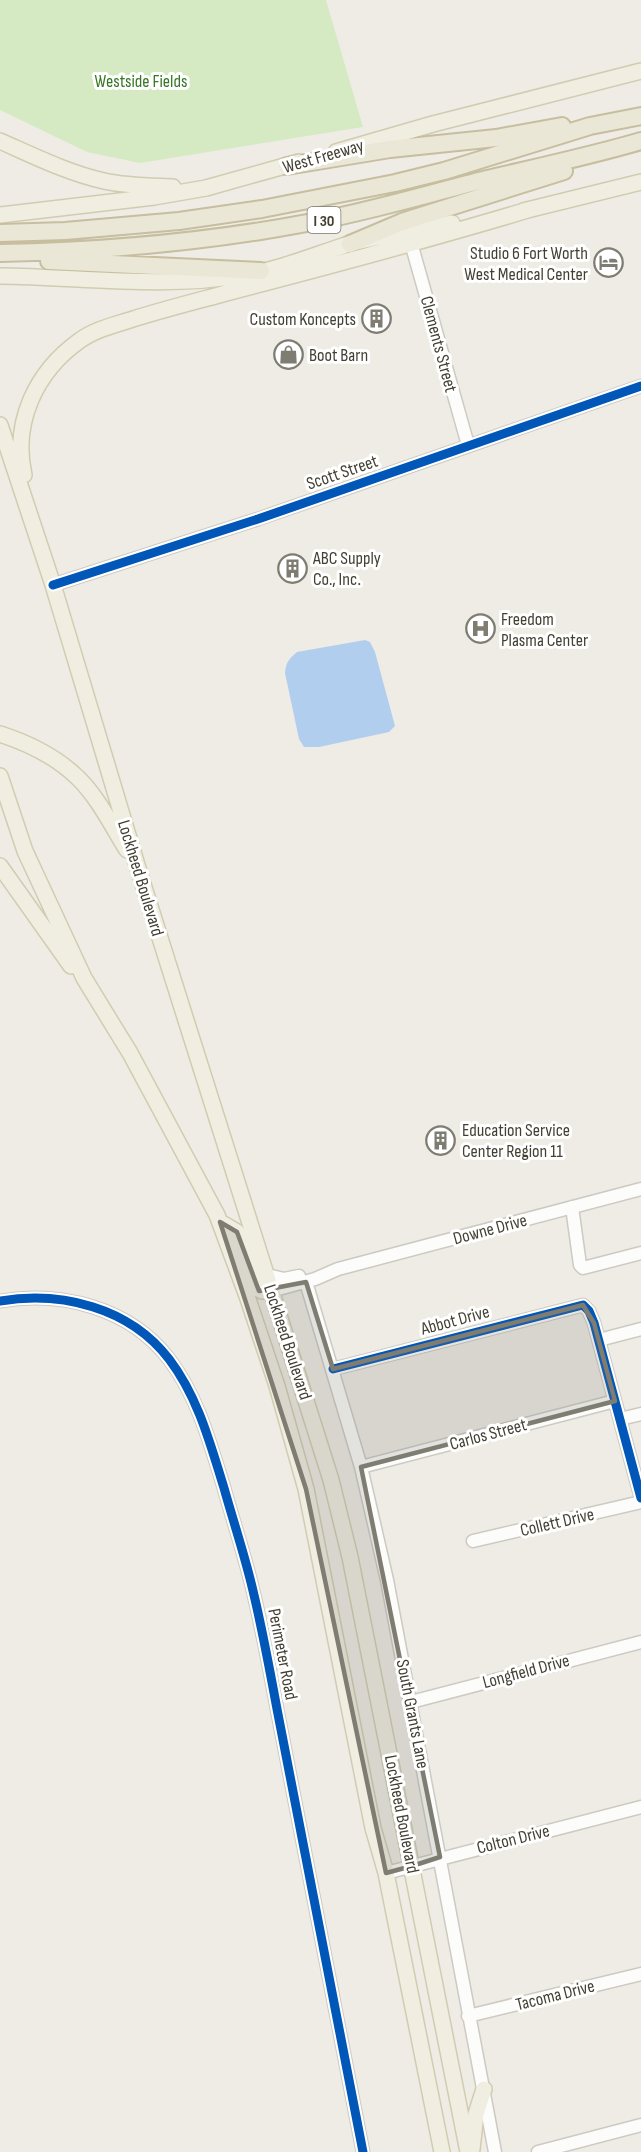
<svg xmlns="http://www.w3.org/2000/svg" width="641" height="2152" viewBox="0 0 641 2152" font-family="'Sofia Sans Condensed',sans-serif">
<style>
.green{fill:#d5eac3}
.water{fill:#b2ceef}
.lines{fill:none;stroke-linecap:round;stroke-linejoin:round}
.minor-casing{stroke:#cccac3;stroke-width:15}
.major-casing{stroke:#d1ccb1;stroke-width:18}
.highway-casing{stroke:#c7be9f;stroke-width:20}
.minor{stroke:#fcfcfb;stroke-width:12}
.major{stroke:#f0eee1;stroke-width:15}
.highway{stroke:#ebe7d7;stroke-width:16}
.cycleway-casing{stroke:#fff;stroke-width:13}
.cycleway{stroke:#0057b8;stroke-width:9}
.marked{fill:#7f7c71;fill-opacity:0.2;stroke:#7f7c71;stroke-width:4.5;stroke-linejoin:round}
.labels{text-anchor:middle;stroke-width:6;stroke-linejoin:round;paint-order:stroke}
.shield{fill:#fff;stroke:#7b7970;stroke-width:1.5}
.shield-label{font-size:16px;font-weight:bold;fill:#433f32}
.park-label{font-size:18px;fill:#377624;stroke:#fff}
.street-label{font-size:18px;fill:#433f32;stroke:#fff}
.poi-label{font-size:18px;fill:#433f32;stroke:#fff;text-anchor:start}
</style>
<rect width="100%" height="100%" fill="#eeece5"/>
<path class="green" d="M 0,0 L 326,0 L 363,127 L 140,163 L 87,152 L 0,110 Z"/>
<path class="water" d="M 365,640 L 370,642 L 375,652 L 395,726 L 389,732 L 319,747 L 304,747 L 299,739 L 285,673 C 286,662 289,659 297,652 Z"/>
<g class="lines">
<defs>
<path id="minor" d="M 411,243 L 468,445
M 53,585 L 258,519 L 641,386
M 572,1207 L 580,1265 L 583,1268 L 641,1253
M 267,1275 L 284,1279 L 299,1276
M 306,1282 L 361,1467 L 387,1580 L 495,2152
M 271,1291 L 315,1279 L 338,1269 L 641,1189
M 0,1301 C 61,1291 129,1307 169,1359 C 198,1397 210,1443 224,1488 C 234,1524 246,1559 254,1595 C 263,1633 270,1671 277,1709 C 307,1857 334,2005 363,2152
M 599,1340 L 641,1329
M 333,1369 L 583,1305 L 589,1311 L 594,1323 L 641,1498
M 620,1419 L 641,1414
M 361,1467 L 615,1401
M 473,1541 L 641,1502
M 411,1702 L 641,1642
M 386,1873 L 641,1807
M 468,2016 L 641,1974
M 538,2152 L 641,2125"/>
<path id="major" d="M 0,141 C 34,156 68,173 104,181 C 126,186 149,186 173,187
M 336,152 L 433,124 L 641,71
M 523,211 L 641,182
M 0,215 L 154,197 L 206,188 L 299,162
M 0,276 C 82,277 163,289 245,275 C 281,269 314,255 349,244 C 382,235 418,229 452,223
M 0,425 L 53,585 L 137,865 L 331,1480 L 350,1557 L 468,2152
M 24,475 C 12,422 36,372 79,341 C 95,329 115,325 133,319 C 165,309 197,301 230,292 C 330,266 431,239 531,209
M 0,734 C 28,743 55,756 77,777 C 98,797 112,826 127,850
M 0,776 L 25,851 L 84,978 L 130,1053 L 217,1215 L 247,1296 L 277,1386 L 306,1489 L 373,1828 L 386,1873 L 442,2152
M 0,866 L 71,966
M 220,1222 L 237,1232 L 257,1288 L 262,1291 L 271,1291
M 472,2149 L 476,2114 L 484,2089"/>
<path id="highway" d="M 287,166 L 390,149 L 496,138 L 562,126
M 0,233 L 65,231 L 179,221 L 262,209 L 395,183 L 444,171 L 590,126 L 641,116
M 350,244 L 402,222 L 564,171
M 0,253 C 102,251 206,242 307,223 C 368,212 427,194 487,179 C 538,167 590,156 641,141
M 49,261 L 261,271"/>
</defs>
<use href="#minor" class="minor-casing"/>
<use href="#major" class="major-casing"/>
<use href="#highway" class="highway-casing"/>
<use href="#minor" class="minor"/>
<use href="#major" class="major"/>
<use href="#highway" class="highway"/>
<defs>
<path id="cycleway" d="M 53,585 L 258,519 L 641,386
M 0,1301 C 61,1291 129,1307 169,1359 C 198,1397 210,1443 224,1488 C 234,1524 246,1559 254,1595 C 263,1633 270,1671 277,1709 C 307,1857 334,2005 363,2152
M 333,1369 L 583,1305 L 589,1311 L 594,1323 L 641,1498"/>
</defs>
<use href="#cycleway" class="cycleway-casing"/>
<use href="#cycleway" class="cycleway"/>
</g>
<path class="marked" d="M 220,1222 L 237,1232 L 259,1291 L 306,1282 L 333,1369 L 583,1305 L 594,1323 L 615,1401 L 361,1467 L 440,1857 L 412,1866 L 386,1873 L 306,1489 Z"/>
<defs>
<symbol id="hotel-ring" viewBox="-11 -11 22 22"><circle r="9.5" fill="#fff" stroke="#7f7c71" stroke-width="1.5"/><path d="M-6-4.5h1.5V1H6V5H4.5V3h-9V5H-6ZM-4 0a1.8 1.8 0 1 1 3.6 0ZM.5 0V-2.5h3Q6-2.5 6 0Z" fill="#7f7c71"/></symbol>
<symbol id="building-ring" viewBox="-11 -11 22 22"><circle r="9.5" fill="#fff" stroke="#7f7c71" stroke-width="1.5"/><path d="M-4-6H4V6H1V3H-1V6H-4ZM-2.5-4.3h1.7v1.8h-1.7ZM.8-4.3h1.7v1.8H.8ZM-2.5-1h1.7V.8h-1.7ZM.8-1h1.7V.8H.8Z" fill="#7f7c71"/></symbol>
<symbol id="shop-ring" viewBox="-11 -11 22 22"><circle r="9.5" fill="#fff" stroke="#7f7c71" stroke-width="1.5"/><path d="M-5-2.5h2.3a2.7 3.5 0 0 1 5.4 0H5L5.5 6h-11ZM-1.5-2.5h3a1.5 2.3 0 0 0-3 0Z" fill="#7f7c71"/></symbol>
<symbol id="hospital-ring" viewBox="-11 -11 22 22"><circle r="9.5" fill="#fff" stroke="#7f7c71" stroke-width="1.5"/><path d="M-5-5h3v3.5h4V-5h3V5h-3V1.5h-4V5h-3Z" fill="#7f7c71"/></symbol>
</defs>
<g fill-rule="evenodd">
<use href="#hotel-ring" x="592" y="246" width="33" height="33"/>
<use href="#building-ring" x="360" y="302" width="33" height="33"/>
<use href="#shop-ring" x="272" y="338" width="33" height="33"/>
<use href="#building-ring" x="276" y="552" width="33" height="33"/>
<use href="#hospital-ring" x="464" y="612" width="33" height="33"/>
<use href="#building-ring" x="424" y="1124" width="33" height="33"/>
</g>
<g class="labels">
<rect class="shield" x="307.5" y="207" width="33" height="26" rx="4.5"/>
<g class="shield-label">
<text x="324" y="226">I 30</text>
</g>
<g class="park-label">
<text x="141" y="87">Westside Fields</text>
</g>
<g class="street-label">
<text transform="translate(323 156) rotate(-16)" y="6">West Freeway</text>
<text transform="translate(439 344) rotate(75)" y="6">Clements Street</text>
<text transform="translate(342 472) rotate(-19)" y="6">Scott Street</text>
<text transform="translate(141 878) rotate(73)" y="6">Lockheed Boulevard</text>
<text transform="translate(490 1229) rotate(-15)" y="6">Downe Drive</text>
<text transform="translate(455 1320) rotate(-15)" y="6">Abbot Drive</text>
<text transform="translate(288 1342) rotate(72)" y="6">Lockheed Boulevard</text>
<text transform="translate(488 1434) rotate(-15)" y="6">Carlos Street</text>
<text transform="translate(557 1522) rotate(-13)" y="6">Collett Drive</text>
<text transform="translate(283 1654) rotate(79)" y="6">Perimeter Road</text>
<text transform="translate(526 1671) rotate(-15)" y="6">Longfield Drive</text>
<text transform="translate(413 1714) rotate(79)" y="6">South Grants Lane</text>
<text transform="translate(402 1814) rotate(79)" y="6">Lockheed Boulevard</text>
<text transform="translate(513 1839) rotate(-14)" y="6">Colton Drive</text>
<text transform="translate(555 1995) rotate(-14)" y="6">Tacoma Drive</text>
</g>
<g class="poi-label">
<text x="588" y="259" text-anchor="end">Studio 6 Fort Worth<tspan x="588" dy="21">West Medical Center</tspan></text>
<text x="356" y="325" text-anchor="end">Custom Koncepts</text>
<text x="309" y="361">Boot Barn</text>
<text x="313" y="564">ABC Supply<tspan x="313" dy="21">Co., Inc.</tspan></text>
<text x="501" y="625">Freedom<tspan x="501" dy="21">Plasma Center</tspan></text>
<text x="462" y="1136">Education Service<tspan x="462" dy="21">Center Region 11</tspan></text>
</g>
</g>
</svg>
